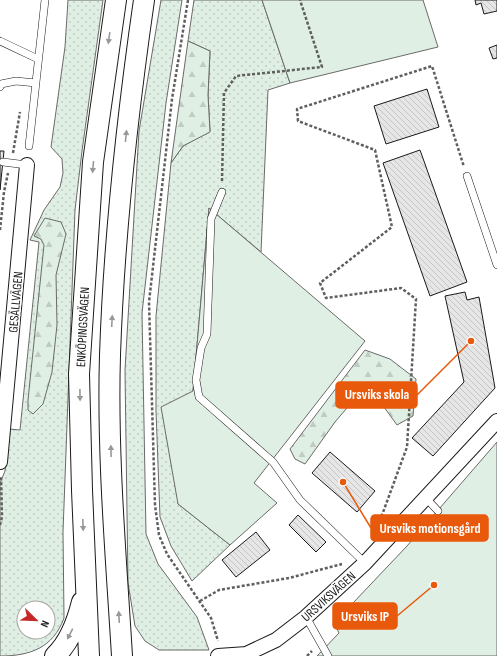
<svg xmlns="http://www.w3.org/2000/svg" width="497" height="656" viewBox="0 0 497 656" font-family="'Sofia Sans Condensed',sans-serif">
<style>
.grass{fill:url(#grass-dots);stroke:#6a6a6a;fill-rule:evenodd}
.forest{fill:url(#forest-firs);stroke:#6a6a6a}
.garden{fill:#e0efe3;stroke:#6a6a6a}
.building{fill:url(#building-back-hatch);stroke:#1a1a1a}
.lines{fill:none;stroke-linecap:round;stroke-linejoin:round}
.lane-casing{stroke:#1a1a1a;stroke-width:8}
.street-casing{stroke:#1a1a1a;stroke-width:16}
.secondary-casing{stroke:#1a1a1a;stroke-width:22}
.path{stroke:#5f5f5f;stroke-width:2.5;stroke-dasharray:3 2;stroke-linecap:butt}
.lane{stroke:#fff;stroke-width:7}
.street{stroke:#fff;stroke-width:14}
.secondary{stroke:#fff;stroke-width:20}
.oneway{fill:#989898}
.labels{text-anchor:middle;stroke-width:3;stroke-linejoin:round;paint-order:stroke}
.street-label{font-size:13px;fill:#1a1a1a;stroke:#fff}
.leader{fill:none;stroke:#e8590c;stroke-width:1.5}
.callout-dot{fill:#e8590c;stroke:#fff;stroke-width:1.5}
.callout{fill:#e8590c;stroke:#e8590c;stroke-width:1.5}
.callout-label{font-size:14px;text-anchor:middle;font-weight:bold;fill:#fff}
</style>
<defs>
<pattern id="grass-dots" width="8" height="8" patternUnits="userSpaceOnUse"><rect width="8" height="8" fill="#e0efe3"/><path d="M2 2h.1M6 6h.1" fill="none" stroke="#c0ccc2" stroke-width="1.8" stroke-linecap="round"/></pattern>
<pattern id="forest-firs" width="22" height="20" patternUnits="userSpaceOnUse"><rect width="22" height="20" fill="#e0efe3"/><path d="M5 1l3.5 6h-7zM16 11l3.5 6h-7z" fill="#c0ccc2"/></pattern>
<pattern id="building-back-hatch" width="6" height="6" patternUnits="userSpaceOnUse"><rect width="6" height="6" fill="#e6e6e6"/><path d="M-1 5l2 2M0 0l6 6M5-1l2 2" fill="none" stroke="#c5c5c5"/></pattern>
</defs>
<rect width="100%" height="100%" fill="#fff"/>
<path class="grass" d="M 68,0 L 103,0 L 82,151 L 75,210 L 63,532 L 64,618 C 53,648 30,656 0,656 L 0,483 L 5,471 L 9,429 L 20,430 L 39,242 L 30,240 L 44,210 L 60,187 L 63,173 L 62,159 L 51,147 L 65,47 ZM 24,608 L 48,608 L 48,632 L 24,632 Z
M 161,0 L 182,0 L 166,103 L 142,313 L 146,534 L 158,564 L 197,617 L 209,650 L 159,650 L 145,641 L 135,626 L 128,583 L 125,370 L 139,131 Z
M 194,0 L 262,0 L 290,83 L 268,90 L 261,252 L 209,208 L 193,391 L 178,504 L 230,545 L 192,581 L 171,546 L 160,517 L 156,411 L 156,316 L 171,163 L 183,146 L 210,131 L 208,95 L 210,51 L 188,41 Z"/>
<path class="forest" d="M 188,41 L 210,51 L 208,95 L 210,132 L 183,146 L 171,163 Z
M 45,218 L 61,222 L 66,234 L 56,275 L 57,325 L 52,372 L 43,404 L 33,414 L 28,410 L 28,400 L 44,245 L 41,239 L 34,236 Z
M 365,350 L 390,359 L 416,379 L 413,416 L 397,425 L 384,407 L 378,385 L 358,395 L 335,422 L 305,464 L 295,459 L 290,449 Z"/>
<path class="garden" d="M 262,0 L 423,0 L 438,47 L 290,83 Z
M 209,208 L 365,341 L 254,483 L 277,503 L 230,545 L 178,504 L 161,407 L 193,391 Z
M 497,442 L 497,656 L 317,656 L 339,633 L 334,623 L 407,546 Z"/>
<path class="building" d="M 475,0 L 497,0 L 497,11 L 484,14 L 481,3 L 476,5 Z
M 497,45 L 497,58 L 493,59 L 489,48 Z
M 427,89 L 439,127 L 386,144 L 374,106 Z
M 420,150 L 467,282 L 430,296 L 383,163 Z
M 0,151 L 4,151 L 0,190 Z
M 465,292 L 467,300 L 479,297 L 495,388 L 433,456 L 412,438 L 464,382 L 445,296 Z
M 330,452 L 375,491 L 357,512 L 312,473 Z
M 298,515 L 326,542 L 316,552 L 289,525 Z
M 256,532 L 270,550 L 236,577 L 222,560 Z"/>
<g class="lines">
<defs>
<path id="lane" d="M 0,41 L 38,59
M 0,87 L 1,84 L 16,81 L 36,83
M 29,146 L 45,0
M 3,162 L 27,165
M 467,176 L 497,265
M 222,192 L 211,219 L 207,334 L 201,348 L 196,380 L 199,397 L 273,462 L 300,500 L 365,563
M 426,498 L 438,511
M 306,617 L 328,656"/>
<path id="street" d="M 0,462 L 27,165
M 218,656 L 247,654
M 242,656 L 276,640 L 306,617 L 365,563 L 497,421"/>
<path id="secondary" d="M 55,656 C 70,642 77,622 82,602
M 89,656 L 82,490 L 79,374 L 93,162 L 116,0
M 122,656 C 116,556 107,455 110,355 C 114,236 127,118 144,0"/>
</defs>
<use href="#lane" class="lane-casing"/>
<use href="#street" class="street-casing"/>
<use href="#secondary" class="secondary-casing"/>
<path class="path" d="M 188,0 L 172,99 L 149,302 L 155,505 L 159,535 L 167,554 L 211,618 L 218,641
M 13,153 L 20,112
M 222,181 L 224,93 L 236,76 L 322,67 L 300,0
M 0,230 L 4,192 L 8,173
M 0,525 L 2,517 L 1,476
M 378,526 L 407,447 L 416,299 L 401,288 L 326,298 L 320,283 L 392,227 L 375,150 L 298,121 L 297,109 L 432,66 L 464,167
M 200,601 L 219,590 L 289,578 L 342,564
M 307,656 L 312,651"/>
<use href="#lane" class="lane"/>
<use href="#street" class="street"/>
<use href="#secondary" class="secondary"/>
</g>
<defs><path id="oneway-solid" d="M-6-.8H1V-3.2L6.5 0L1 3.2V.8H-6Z"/></defs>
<g class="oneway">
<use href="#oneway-solid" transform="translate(109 38) rotate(98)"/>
<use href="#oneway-solid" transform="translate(126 136) rotate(-84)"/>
<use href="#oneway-solid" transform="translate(93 167) rotate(95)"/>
<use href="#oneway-solid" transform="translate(112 321) rotate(-87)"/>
<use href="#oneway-solid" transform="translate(80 395) rotate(89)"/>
<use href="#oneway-solid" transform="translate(111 451) rotate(-91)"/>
<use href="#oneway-solid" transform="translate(83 525) rotate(88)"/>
<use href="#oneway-solid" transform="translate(119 617) rotate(-93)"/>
<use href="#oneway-solid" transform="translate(70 634) rotate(117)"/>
</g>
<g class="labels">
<g class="street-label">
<text transform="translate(15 302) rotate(-85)" y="5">GESÄLLVÄGEN</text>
<text transform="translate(82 327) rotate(-87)" y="5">ENKÖPINGSVÄGEN</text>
<text transform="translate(328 596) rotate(-42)" y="5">URSVIKSVÄGEN</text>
</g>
</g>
<path class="leader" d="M471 341L417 395M343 482L371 528M434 585L397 616"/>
<g class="callout-dot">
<circle cx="471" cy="341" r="4"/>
<circle cx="343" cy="482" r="4"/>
<circle cx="434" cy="585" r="4"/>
</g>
<g class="callout">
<rect x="336" y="382" width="81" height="26" rx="4"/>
<rect x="371" y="515" width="117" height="26" rx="4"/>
<rect x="333" y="603" width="64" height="26" rx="4"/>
</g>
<g class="callout-label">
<text x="377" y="399">Ursviks skola</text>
<text x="430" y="533">Ursviks motionsgård</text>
<text x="365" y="621">Ursviks IP</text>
</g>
<g transform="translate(36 620) rotate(113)"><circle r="19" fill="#ffffff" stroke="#a3a3a3"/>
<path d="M0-3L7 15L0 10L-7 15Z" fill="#c62828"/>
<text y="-6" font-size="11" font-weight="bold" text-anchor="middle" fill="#1a1a1a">N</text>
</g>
</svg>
